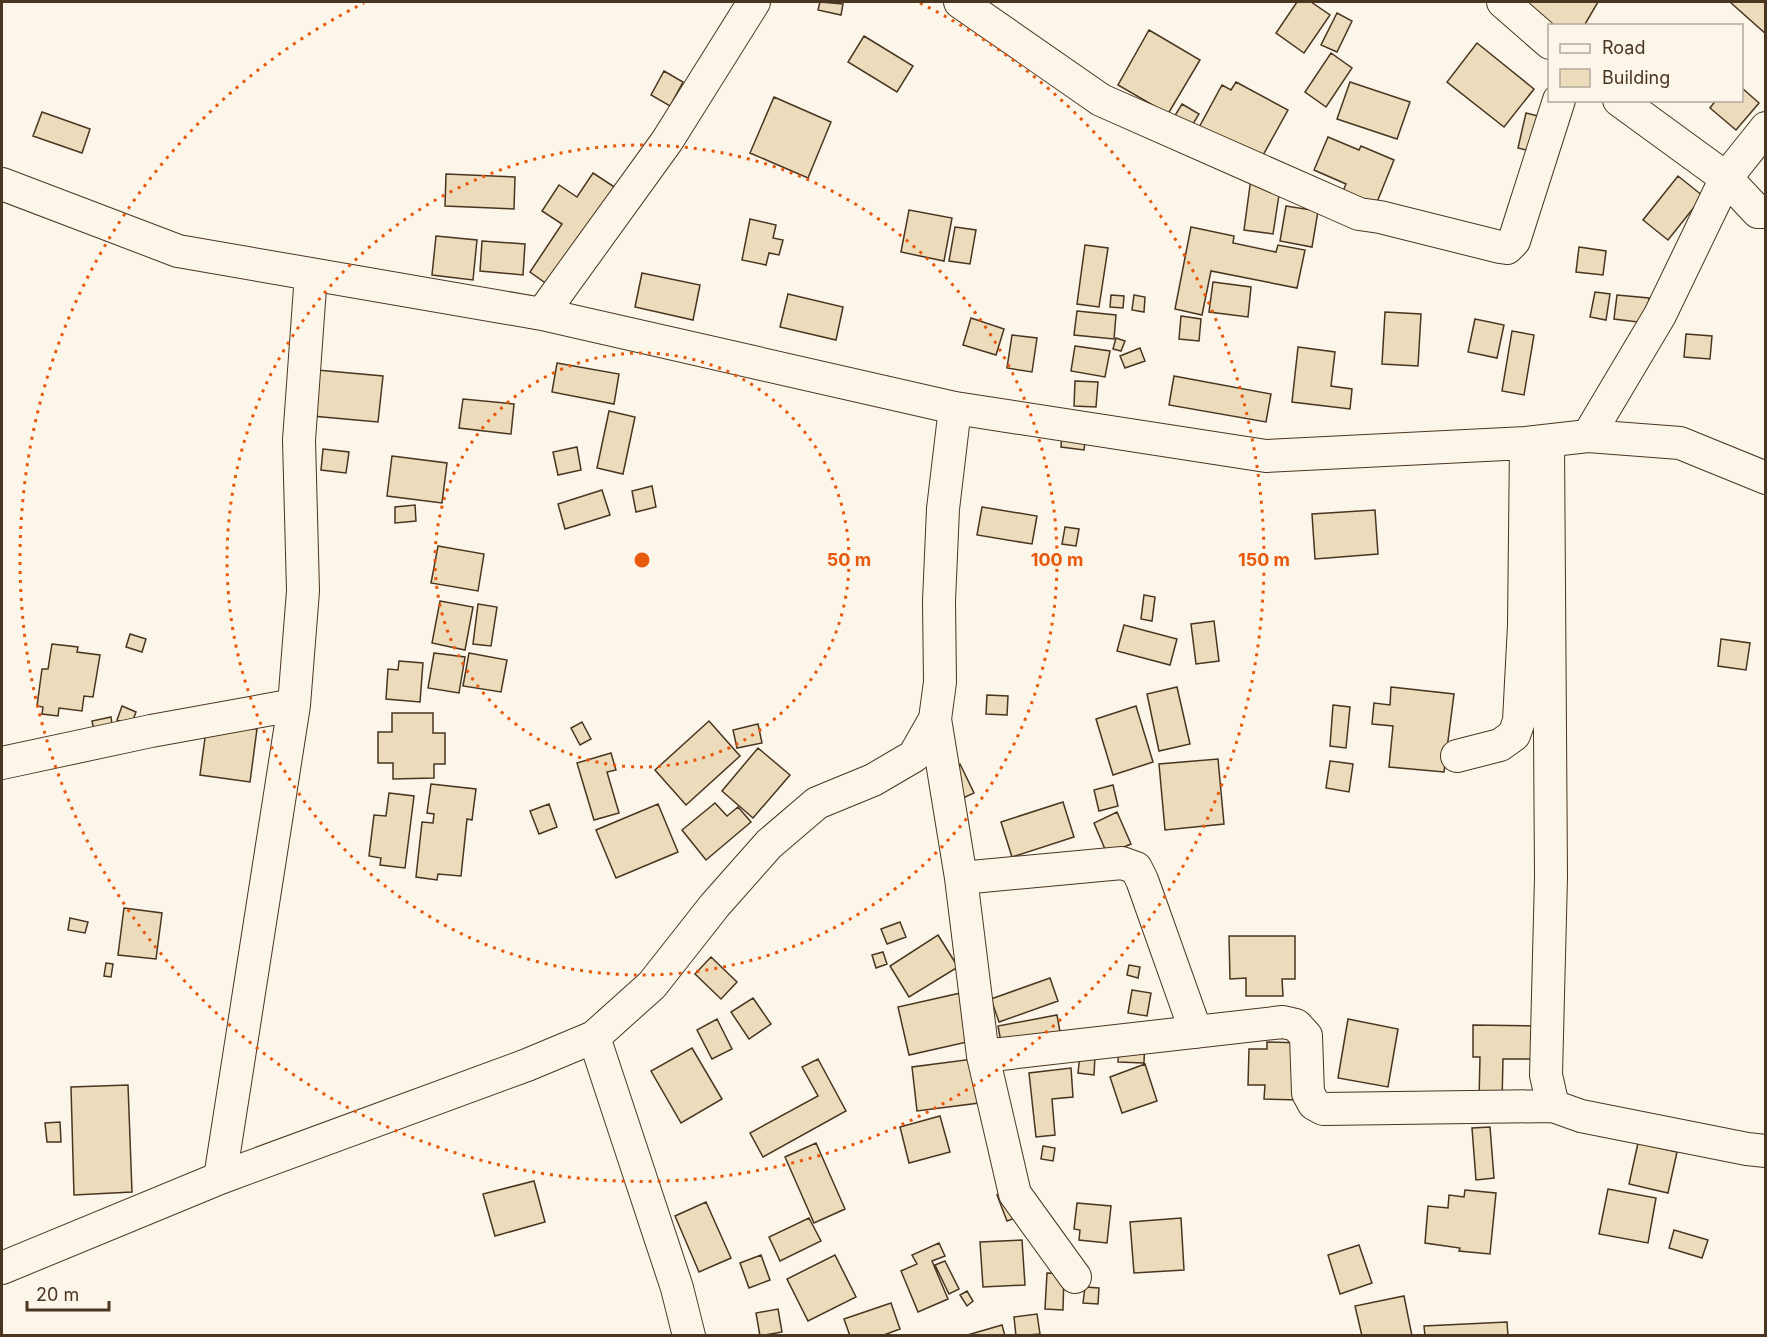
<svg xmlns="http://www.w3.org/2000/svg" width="1767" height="1337" viewBox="0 0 1767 1337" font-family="Inter,sans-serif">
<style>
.building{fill:#ecdcbc;stroke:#4a3520;stroke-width:1.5}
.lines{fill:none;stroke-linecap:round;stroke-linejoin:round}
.minor-casing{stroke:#4a3520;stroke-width:34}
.minor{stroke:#fbf6e9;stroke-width:32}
.ring{fill:none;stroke:#e8590c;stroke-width:3;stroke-dasharray:3 6}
.centre{fill:#e8590c;stroke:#fbf6e9;stroke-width:3}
.ring-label{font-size:18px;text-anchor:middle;font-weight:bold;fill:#e8590c;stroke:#fbf6e9;stroke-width:4.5;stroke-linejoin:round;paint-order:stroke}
</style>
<rect width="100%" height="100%" fill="#fbf6e9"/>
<path class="building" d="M 820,2 L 843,4 L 841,15 L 818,10 Z
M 1297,2 L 1311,2 L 1330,15 L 1304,53 L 1276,33 Z
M 1530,2 L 1598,2 L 1584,26 L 1550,26 L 1524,11 Z
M 1730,2 L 1766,2 L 1766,34 Z
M 1337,13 L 1352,21 L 1337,52 L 1321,45 Z
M 1149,30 L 1200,60 L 1168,114 L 1118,85 Z
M 864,36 L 913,66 L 897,92 L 848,62 Z
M 1477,43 L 1534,89 L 1504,127 L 1447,82 Z
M 1331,53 L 1352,68 L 1326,107 L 1305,92 Z
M 664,71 L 683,82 L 670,106 L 651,95 Z
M 1236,82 L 1288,110 L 1257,166 L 1196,133 L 1222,85 L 1231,90 Z
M 1350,82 L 1410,102 L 1397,139 L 1337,119 Z
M 1742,88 L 1759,103 L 1736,130 L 1710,108 L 1716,100 L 1742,100 Z
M 774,97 L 831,122 L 808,178 L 750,153 Z
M 1182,104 L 1199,114 L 1188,132 L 1171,122 Z
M 42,112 L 90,129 L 82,153 L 33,136 Z
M 1526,113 L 1542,117 L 1534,152 L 1518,148 Z
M 1328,137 L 1359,150 L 1361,146 L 1394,160 L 1373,212 L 1340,198 L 1346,184 L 1314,170 Z
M 593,173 L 619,190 L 554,289 L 530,272 L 562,224 L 542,211 L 559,185 L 577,197 Z
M 446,174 L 515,177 L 514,209 L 445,206 Z
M 1678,176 L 1703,196 L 1668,240 L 1643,220 Z
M 1251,178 L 1281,182 L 1273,234 L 1244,230 Z
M 1286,206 L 1318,211 L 1312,247 L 1280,241 Z
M 909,210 L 952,218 L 944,261 L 901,252 Z
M 750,219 L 776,225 L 773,238 L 783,240 L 779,255 L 769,253 L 766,265 L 742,260 Z
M 955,227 L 976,230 L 970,264 L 949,261 Z
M 1191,227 L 1234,236 L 1233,243 L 1276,252 L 1278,245 L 1305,250 L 1297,288 L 1211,271 L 1202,315 L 1175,309 Z
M 436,236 L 477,240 L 473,280 L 432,275 Z
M 482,241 L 525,244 L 523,275 L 480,271 Z
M 1085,245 L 1108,248 L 1099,307 L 1077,304 Z
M 1579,247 L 1606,251 L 1603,275 L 1576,272 Z
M 642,273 L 700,285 L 693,320 L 635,307 Z
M 1213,282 L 1251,287 L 1248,317 L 1209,312 Z
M 1595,292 L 1610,294 L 1606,320 L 1590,317 Z
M 788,294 L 843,307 L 836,340 L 780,327 Z
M 1111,295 L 1124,296 L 1123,308 L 1110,307 Z
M 1134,295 L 1145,297 L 1144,312 L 1132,310 Z
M 1617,295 L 1649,298 L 1646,323 L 1614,319 Z
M 1077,311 L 1116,315 L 1114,339 L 1074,335 Z
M 1385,312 L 1421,314 L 1418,366 L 1382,364 Z
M 1181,316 L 1201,319 L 1199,341 L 1179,339 Z
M 971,318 L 1004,329 L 996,355 L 963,345 Z
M 1475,319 L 1504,325 L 1497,358 L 1468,352 Z
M 1512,331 L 1534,335 L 1524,395 L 1502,391 Z
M 1686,334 L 1712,336 L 1710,359 L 1684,357 Z
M 1012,335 L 1037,338 L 1032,372 L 1007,368 Z
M 1116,338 L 1125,341 L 1121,351 L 1113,349 Z
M 1075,346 L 1110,351 L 1105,377 L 1071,371 Z
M 1298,347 L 1335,352 L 1331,386 L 1352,389 L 1350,409 L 1292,402 Z
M 1140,348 L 1145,361 L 1125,368 L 1120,356 Z
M 557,363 L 619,374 L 614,404 L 552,392 Z
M 317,370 L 383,376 L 378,422 L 312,416 Z
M 1174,376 L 1271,394 L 1266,422 L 1169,405 Z
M 1075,381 L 1098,382 L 1096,407 L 1074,406 Z
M 463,399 L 514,404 L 511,434 L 459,428 Z
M 609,411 L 635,417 L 623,474 L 597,468 Z
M 1062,432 L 1086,435 L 1084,450 L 1061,447 Z
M 577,447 L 581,470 L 558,475 L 553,452 Z
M 323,449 L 349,452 L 346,473 L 321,470 Z
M 392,456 L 447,463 L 442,503 L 387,496 Z
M 652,486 L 656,507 L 636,512 L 632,491 Z
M 602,490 L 610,515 L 565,529 L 558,504 Z
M 415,505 L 416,521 L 395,523 L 395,507 Z
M 982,507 L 1037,516 L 1032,544 L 977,535 Z
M 1375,510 L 1378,554 L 1315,559 L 1312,514 Z
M 1065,527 L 1079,529 L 1076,546 L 1062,544 Z
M 438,546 L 484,554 L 478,591 L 431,583 Z
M 1144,595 L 1155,597 L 1152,621 L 1141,619 Z
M 440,601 L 473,607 L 465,650 L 432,643 Z
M 478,604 L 497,607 L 491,646 L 473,644 Z
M 1214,621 L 1219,661 L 1196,664 L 1191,624 Z
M 1124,625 L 1177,639 L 1170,665 L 1117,651 Z
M 130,634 L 146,639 L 142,652 L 126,647 Z
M 1721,639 L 1750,643 L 1746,670 L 1718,666 Z
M 52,644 L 78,647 L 77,652 L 100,655 L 93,697 L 84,696 L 82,711 L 59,708 L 58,716 L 42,714 L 43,707 L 37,706 L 42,669 L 48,669 Z
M 434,653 L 465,657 L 459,693 L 428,688 Z
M 469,653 L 507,660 L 501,692 L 463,686 Z
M 399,661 L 423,663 L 420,702 L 386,699 L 388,669 L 398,670 Z
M 1177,687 L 1190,744 L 1159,751 L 1147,694 Z
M 1391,687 L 1454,694 L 1444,772 L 1389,767 L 1393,726 L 1372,724 L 1374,703 L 1390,705 Z
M 987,695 L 1008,696 L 1007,715 L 986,714 Z
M 1333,705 L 1350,707 L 1346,748 L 1330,746 Z
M 122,706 L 136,712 L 131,725 L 117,720 Z
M 1136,706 L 1153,762 L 1113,775 L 1096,719 Z
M 392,713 L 433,713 L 433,733 L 445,733 L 445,764 L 434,764 L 434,778 L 393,779 L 393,763 L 378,763 L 378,732 L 392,732 Z
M 111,717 L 113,732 L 95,735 L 92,721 Z
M 709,721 L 740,756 L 686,805 L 655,770 Z
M 582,722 L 591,739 L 580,745 L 571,728 Z
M 207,723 L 257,729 L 250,782 L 200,775 Z
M 758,724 L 762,743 L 737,748 L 733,730 Z
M 758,748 L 790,775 L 753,818 L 722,791 Z
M 611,753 L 616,770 L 607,772 L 619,813 L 594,820 L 577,763 Z
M 1218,759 L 1224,824 L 1165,830 L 1159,764 Z
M 1330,761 L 1353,764 L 1349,792 L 1326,788 Z
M 960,764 L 974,793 L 961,799 L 948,771 Z
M 431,784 L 476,789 L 472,820 L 467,819 L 461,876 L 438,874 L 437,880 L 416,877 L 422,822 L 433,823 L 434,814 L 427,813 Z
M 1113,785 L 1118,806 L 1099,811 L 1094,790 Z
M 389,793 L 414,796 L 405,868 L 380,865 L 381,858 L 369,856 L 374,815 L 386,816 Z
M 1063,802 L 1074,837 L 1012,857 L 1001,822 Z
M 715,803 L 727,816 L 738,807 L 751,822 L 706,860 L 682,830 Z
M 549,804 L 557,827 L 539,834 L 530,811 Z
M 658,804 L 678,852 L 616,878 L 596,830 Z
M 1117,812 L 1131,844 L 1107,854 L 1094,823 Z
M 124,908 L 162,913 L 156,959 L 118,955 Z
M 70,918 L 88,922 L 85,933 L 68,930 Z
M 900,922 L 906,937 L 887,944 L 881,929 Z
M 938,935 L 958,967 L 909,997 L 890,966 Z
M 1229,936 L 1295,936 L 1295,979 L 1282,979 L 1283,996 L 1246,996 L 1246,978 L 1230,979 Z
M 883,952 L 887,964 L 876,968 L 872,955 Z
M 711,957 L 737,982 L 721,999 L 695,974 Z
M 106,963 L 113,964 L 111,977 L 104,976 Z
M 1129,965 L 1140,967 L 1138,978 L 1127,975 Z
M 1050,978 L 1058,1001 L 999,1022 L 991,999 Z
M 1132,990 L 1151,993 L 1147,1016 L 1128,1013 Z
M 965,992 L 976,1040 L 909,1055 L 898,1007 Z
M 753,998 L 771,1024 L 749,1039 L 731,1012 Z
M 1057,1015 L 1062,1043 L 1003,1053 L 998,1026 Z
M 717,1019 L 732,1049 L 712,1059 L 697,1030 Z
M 1348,1019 L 1398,1029 L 1388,1087 L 1338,1078 Z
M 1473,1025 L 1538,1026 L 1537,1059 L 1503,1059 L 1502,1102 L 1479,1101 L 1480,1057 L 1473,1057 Z
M 1120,1030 L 1145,1031 L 1144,1063 L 1118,1062 Z
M 1267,1042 L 1302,1043 L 1300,1100 L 1264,1099 L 1265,1085 L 1248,1085 L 1249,1049 L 1267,1049 Z
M 692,1048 L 722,1099 L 681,1123 L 651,1071 Z
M 1080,1055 L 1095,1056 L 1094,1075 L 1078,1073 Z
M 818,1059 L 846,1111 L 763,1157 L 750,1133 L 818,1096 L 802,1067 Z
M 973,1059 L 979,1103 L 917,1111 L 912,1067 Z
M 1145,1064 L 1157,1101 L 1122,1113 L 1110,1077 Z
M 1071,1068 L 1073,1097 L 1052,1099 L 1055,1135 L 1036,1137 L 1029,1073 Z
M 128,1085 L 132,1192 L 74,1195 L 71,1087 Z
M 940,1116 L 950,1152 L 909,1163 L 900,1127 Z
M 60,1122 L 61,1142 L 47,1142 L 45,1123 Z
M 1490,1127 L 1494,1178 L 1476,1180 L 1472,1128 Z
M 816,1143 L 845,1209 L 814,1223 L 785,1157 Z
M 1638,1143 L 1677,1152 L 1668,1193 L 1629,1184 Z
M 1043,1146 L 1055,1148 L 1053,1161 L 1041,1159 Z
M 534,1181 L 545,1222 L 495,1236 L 483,1194 Z
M 1010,1189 L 1021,1216 L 1007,1221 L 997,1195 Z
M 1608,1189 L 1656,1198 L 1648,1243 L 1599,1234 Z
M 1465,1190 L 1496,1193 L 1490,1254 L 1459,1251 L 1460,1248 L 1425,1243 L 1428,1206 L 1448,1208 L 1449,1195 L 1464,1197 Z
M 706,1202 L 731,1258 L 699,1272 L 675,1216 Z
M 1077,1203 L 1111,1206 L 1107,1243 L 1079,1240 L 1080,1230 L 1074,1229 Z
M 809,1218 L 821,1241 L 780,1261 L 769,1237 Z
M 1181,1218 L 1184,1270 L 1134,1273 L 1130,1222 Z
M 1674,1230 L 1708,1240 L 1702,1258 L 1669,1248 Z
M 1022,1240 L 1025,1285 L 983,1287 L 980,1242 Z
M 939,1243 L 945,1256 L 932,1261 L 948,1299 L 918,1312 L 901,1271 L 917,1264 L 912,1255 Z
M 1359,1245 L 1372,1283 L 1340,1294 L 1328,1255 Z
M 761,1255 L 770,1280 L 749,1288 L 740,1263 Z
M 835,1255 L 856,1297 L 808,1321 L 787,1279 Z
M 945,1261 L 959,1289 L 949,1294 L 935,1265 Z
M 1047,1273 L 1064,1274 L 1063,1310 L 1045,1309 Z
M 1085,1287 L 1099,1288 L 1098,1304 L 1083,1303 Z
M 967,1291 L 973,1301 L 967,1306 L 960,1295 Z
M 1404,1296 L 1412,1336 L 1362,1336 L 1355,1306 Z
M 891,1303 L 900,1329 L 881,1336 L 850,1336 L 844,1319 Z
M 778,1309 L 782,1332 L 760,1336 L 756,1313 Z
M 1037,1314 L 1040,1334 L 1016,1336 L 1014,1317 Z
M 1507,1322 L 1508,1336 L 1425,1336 L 1424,1326 Z
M 1002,1325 L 1005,1336 L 964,1336 Z"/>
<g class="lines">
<defs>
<path id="minor" d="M 960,2 L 1101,100 L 1359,214 L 1380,217 L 1500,247 L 1507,248 L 1514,241 L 1559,100
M 1503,2 L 1550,43
M 1619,100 L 1726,178 L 1758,212 L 1766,212
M 2,184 L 178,251 L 542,314 L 955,408 L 1266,456 L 1526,443 L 1588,436 L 1680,443 L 1766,478
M 542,314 L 667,141 L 754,2
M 1588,436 L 1660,315 L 1726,178 L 1766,128
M 1548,442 L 1551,877 L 1546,1075 L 1553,1106 L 1581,1116 L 1747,1149 L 1766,1151
M 935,719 L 961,878 L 983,1056 L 1015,1194 L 1075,1277
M 1457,756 L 1500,745 L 1514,735 L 1519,721 L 1524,625 L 1526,443
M 2,763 L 151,731 L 294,705
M 961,878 L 1122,863 L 1136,868 L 1142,880 L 1196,1032
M 594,1037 L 677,1288 L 689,1336
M 983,1056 L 1283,1022 L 1296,1025 L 1306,1036 L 1308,1093 L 1314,1104 L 1323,1109 L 1553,1106
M 220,1178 L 294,705 L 303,591 L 299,440 L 311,274
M 2,1268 L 220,1178 L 527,1065 L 594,1037 L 652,985 L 715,905 L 769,844 L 817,803 L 873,780 L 914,756 L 935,719 L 940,682 L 939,601 L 943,509 L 955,408"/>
</defs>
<use href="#minor" class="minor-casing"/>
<use href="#minor" class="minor"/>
</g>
<g class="ring">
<circle cx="642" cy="560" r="207"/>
<circle cx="642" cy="560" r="415"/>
<path d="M920 3A622 622 0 1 1 364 3"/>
</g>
<circle cx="642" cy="560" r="9" class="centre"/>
<g class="ring-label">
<text x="849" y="566">50 m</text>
<text x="1057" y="566">100 m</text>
<text x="1264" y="566">150 m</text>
</g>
<rect width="1767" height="1337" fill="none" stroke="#4a3520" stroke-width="6"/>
<rect x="1548" y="24" width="195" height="78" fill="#fbf6e9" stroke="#b4a999" stroke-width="1.5"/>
<rect x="1560" y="44" width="30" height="9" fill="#fbf6e9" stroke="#b4a999" stroke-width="1.5"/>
<text x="1602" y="54" font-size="18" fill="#4a3520">Road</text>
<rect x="1560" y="69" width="30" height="18" fill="#ecdcbc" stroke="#b4a999" stroke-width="1.5"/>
<text x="1602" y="84" font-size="18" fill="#4a3520">Building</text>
<path d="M27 1301v9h82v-9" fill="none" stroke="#4a3520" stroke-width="3"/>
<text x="36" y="1301" font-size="18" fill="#4a3520" stroke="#fbf6e9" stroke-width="4.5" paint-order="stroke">20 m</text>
</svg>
